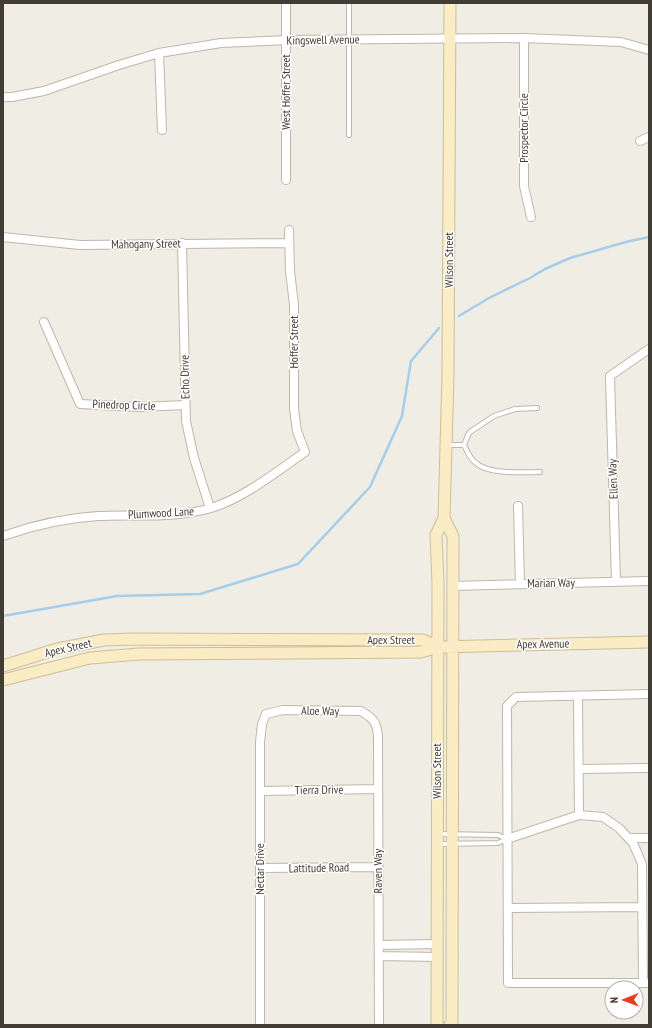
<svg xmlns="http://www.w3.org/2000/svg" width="652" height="1028" viewBox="0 0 652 1028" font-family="'PT Sans Narrow',sans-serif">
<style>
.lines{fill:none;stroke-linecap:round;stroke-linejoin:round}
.stream{stroke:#a4ceea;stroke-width:2.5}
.lane-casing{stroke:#beb7ab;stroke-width:6}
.street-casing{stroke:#beb7ab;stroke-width:10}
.secondary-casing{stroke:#cdbe96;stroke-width:13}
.lane{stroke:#fff;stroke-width:4}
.street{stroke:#fff;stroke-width:8}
.secondary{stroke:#faecc5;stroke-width:11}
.labels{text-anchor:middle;stroke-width:3;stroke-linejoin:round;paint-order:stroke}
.street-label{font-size:12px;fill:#423d34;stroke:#fff}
</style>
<rect width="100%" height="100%" fill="#f0ede4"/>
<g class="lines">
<path class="stream" d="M 459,316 L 489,298 L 530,278 L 545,269 L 570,258 L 626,242 L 649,237
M 3,616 L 117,596 L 200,594 L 298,564 L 370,487 L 402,416 L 411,361 L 439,328"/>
<defs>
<path id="lane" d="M 349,3 L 349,135
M 447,445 L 464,445 C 467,451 470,459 476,463 C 489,475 523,472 540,472
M 464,445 L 468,435 L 470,432 L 494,416 L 515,409 L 537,408
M 438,834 L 498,835 L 507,839 L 498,843 L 439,844"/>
<path id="street" d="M 524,38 L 524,186 L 531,217
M 159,53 L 162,130
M 3,97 L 12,97 L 44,91 L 119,65 L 159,53 L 221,43 L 286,40 L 524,38 L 621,42 L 649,50
M 640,141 L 649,137
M 286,180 L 286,3
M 3,237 L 80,245 L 289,243
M 182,243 L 186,421 L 194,458 L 210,508
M 44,322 L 80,404 L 139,407 L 185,405
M 518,506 L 520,584
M 3,536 C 34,525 65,518 98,516 C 136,514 174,519 211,508 C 244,498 276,472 305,452 L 297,431 L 294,409 L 294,305 L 290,271 L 289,230
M 616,582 L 610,376 L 649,349
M 452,586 L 649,581
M 649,694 L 516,697 L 507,706 L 508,983 L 649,983
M 578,696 L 579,815
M 579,769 L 649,768
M 260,791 L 378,789
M 629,838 L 649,838
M 507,839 L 579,815 L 603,817 L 619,828 L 633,843 L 642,864 L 643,983
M 260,868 L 378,867
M 508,908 L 642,907
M 379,945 L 436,944
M 379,956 L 436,957
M 260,1025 L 260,742 L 262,724 L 266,714 L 283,710 L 361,711 C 374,719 377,722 378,737 L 379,1025"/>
<path id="secondary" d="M 444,518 L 453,536 L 452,1022 L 450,1025
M 3,666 L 57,649 L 83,644 L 104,640 L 134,639 L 423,640 L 438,647
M 3,680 L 90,658 L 139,654 L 421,652 L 438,647 L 649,642
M 438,1025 L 437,1022 L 438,584 L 436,535 L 444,518 L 448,375 L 450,3"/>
</defs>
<use href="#lane" class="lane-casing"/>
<use href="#street" class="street-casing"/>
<use href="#secondary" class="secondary-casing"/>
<use href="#lane" class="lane"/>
<use href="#street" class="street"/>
<use href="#secondary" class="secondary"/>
</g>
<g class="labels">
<g class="street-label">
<text transform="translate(323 40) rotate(-1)" y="4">Kingswell Avenue</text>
<text transform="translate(286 92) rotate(-90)" y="4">West Hoffer Street</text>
<text transform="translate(524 128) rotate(-90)" y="4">Prospector Circle</text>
<text transform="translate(146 244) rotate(-1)" y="4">Mahogany Street</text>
<text transform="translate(449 260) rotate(-90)" y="4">Wilson Street</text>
<text transform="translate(294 342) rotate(-90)" y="4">Hoffer Street</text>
<text transform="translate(185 377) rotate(-91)" y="4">Echo Drive</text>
<text transform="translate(124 405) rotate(2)" y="4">Pinedrop Circle</text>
<text transform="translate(613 479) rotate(-92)" y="4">Ellen Way</text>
<text transform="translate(161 513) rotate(-3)" y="4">Plumwood Lane</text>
<text transform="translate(551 583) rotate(-1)" y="4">Marian Way</text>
<text x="391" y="644">Apex Street</text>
<text transform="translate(543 644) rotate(-1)" y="4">Apex Avenue</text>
<text transform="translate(68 648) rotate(-13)" y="4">Apex Street</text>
<text transform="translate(320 711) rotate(1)" y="4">Aloe Way</text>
<text transform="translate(437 771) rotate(-90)" y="4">Wilson Street</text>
<text transform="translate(319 790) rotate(-1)" y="4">Tierra Drive</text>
<text transform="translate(319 868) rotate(-1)" y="4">Lattitude Road</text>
<text transform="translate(260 869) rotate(-90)" y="4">Nectar Drive</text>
<text transform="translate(378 871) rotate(-90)" y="4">Raven Way</text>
</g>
</g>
<rect width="652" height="1028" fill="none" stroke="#423d34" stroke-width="8"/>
<g transform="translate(624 1000) rotate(269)"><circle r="19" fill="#ffffff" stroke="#b3b1ae"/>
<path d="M0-3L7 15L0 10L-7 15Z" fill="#e93d23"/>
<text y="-6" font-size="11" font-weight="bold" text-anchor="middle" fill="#423d34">N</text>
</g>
</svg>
